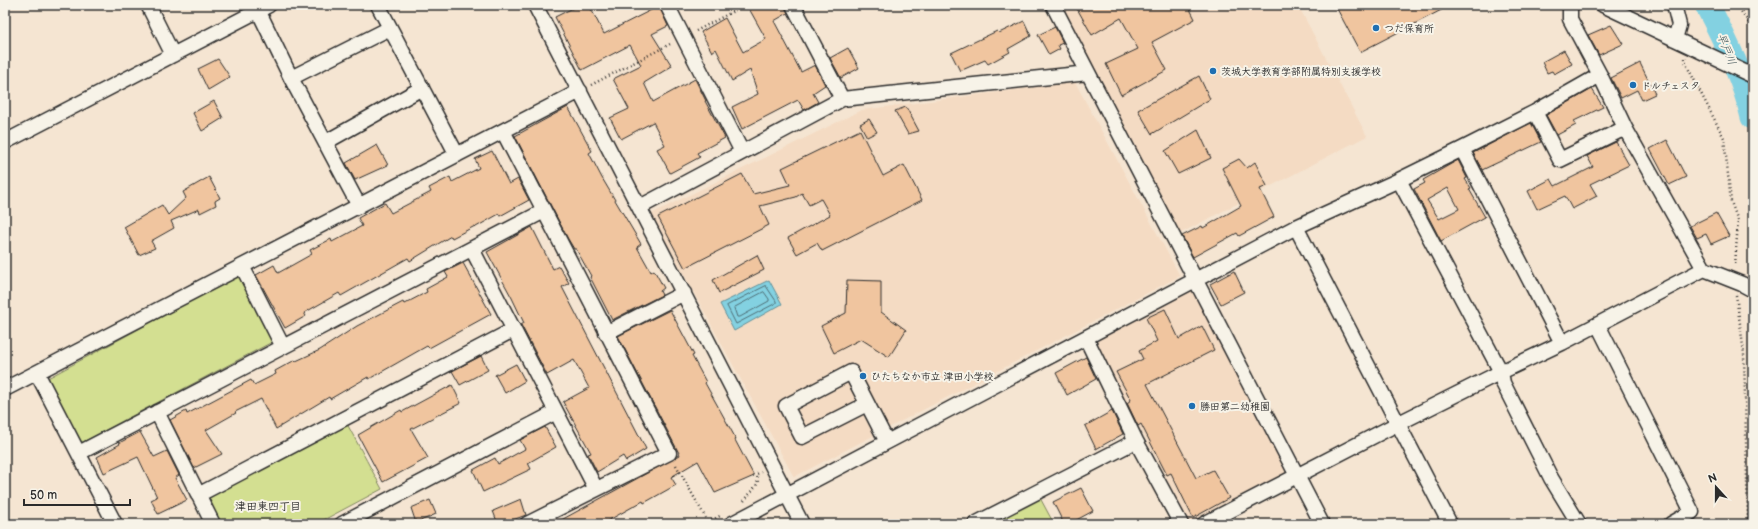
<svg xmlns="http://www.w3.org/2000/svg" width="1758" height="529" viewBox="0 0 1758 529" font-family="'Balsamiq Sans','Klee One',sans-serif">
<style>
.built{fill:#f4dbc3}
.green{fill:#d3df91;stroke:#7f855e}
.water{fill:#83d1e1;stroke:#608f98}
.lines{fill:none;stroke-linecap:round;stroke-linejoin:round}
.shore{stroke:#4e6d74;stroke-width:1}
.river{stroke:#83d1e1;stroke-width:25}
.building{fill:#f0c59f;stroke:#2b2b2b;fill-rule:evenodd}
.minor-casing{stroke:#2b2b2b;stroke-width:17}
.path{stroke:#2b2b2b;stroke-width:2.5;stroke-dasharray:1 3;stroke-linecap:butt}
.minor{stroke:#f7f3e8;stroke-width:14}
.poi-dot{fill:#1f6fb2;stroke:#f7f3e8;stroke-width:1.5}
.labels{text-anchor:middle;stroke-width:4;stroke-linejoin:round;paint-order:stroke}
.poi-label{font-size:10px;font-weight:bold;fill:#2b2b2b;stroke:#f7f3e8;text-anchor:start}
.water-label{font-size:11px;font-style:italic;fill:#415458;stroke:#f7f3e8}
.neighbourhood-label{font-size:11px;font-weight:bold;fill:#2b2b2b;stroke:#f7f3e8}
</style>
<rect width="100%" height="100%" fill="#f5e5d2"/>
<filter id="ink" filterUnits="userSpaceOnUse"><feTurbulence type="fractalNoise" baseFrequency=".025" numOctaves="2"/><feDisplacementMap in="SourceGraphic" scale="8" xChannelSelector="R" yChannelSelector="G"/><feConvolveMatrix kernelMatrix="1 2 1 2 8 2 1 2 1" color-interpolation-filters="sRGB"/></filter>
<g filter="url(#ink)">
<path class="built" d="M 1060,5 L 1298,5 L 1367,136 L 1179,234 Z
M 1075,82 L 1180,276 L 794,477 L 651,214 L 862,110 Z
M 1194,286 L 1291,472 L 1190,523 L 1093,339 Z"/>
<path class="green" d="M 239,275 L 274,341 L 77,445 L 46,379 Z
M 346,422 L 382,489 L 316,524 L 218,524 L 204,497 Z
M 1039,496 L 1054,524 L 986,524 Z"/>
<path class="water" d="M 769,280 L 782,304 L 734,331 L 720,304 Z"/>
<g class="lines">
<path class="shore" d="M 766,286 L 776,301 L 776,303 L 736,324 L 727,306 Z
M 764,292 L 769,299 L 769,301 L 740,317 L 737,317 L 734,308 Z"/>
<path class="river" d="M 1707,5 C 1725,39 1744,79 1753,117"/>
</g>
<path class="building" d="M 579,5 L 589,5 L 604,34 L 659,6 L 668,26 L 652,34 L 672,66 L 644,83 L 653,102 L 695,79 L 706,101 L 705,101 L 725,138 L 697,153 L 700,157 L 670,173 L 657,149 L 665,145 L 653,122 L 621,139 L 610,118 L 629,109 L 613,79 L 641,65 L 630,45 L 582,70 L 555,17 Z
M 747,5 L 784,5 L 788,13 L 774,21 L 801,72 L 815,65 L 825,85 L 813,93 L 818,102 L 804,110 L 798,100 L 742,129 L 732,107 L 758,94 L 750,70 L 732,81 L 716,49 L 712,52 L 701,32 L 725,18 L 743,52 L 766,39 Z
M 1075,5 L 1188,5 L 1195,19 L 1152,42 L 1167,70 L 1121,95 L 1106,64 L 1138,49 L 1121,18 L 1092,35 Z
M 1335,5 L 1451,5 L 1360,52 Z
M 1024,21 L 1031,36 L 1008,49 L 1010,52 L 988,64 L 985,60 L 960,71 L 951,53 L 997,31 L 999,33 Z
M 1611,25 L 1623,44 L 1599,55 L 1588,35 Z
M 1055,27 L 1063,43 L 1058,45 L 1060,49 L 1049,55 L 1038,35 Z
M 848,48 L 859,68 L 841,78 L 830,58 Z
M 1564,50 L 1572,64 L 1554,74 L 1552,71 L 1547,73 L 1542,62 Z
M 218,59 L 230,77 L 208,90 L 198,69 Z
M 1640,63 L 1655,94 L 1642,100 L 1637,90 L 1621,98 L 1611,78 Z
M 1199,76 L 1210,99 L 1152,134 L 1138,110 Z
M 1592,89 L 1603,107 L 1574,121 L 1576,125 L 1557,135 L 1546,115 Z
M 214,101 L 223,118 L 202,131 L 193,113 Z
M 568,107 L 592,151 L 589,153 L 602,178 L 641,244 L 637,247 L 651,272 L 654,270 L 664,288 L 660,291 L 662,295 L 612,320 L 590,277 L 591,276 L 576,249 L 574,249 L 568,239 L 515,136 Z
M 906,107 L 919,131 L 908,134 L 895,111 Z
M 869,119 L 877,132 L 867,137 L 860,124 Z
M 1531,123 L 1541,142 L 1482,170 L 1473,153 Z
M 860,130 L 883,176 L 904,165 L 922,200 L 822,251 L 817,243 L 797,254 L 788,238 L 830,215 L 821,199 L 809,205 L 802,193 L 796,197 L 760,206 L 769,225 L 685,268 L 658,217 L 742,174 L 753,194 L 790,185 L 782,168 Z
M 1198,130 L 1211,158 L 1178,174 L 1165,151 Z
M 1667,140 L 1686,177 L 1669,185 L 1650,149 Z
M 1616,142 L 1629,165 L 1590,184 L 1597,196 L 1572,209 L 1565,196 L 1537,209 L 1528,191 L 1551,179 L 1555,186 L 1593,167 L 1587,156 Z
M 377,145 L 388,165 L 355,180 L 346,163 Z
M 492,151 L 509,184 L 518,179 L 529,200 L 500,216 L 499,214 L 476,227 L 475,226 L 452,238 L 451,236 L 410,261 L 408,258 L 341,296 L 339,293 L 304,313 L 306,316 L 285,328 L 256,275 L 274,265 L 278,273 L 312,254 L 310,250 L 331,239 L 332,242 L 362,226 L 358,218 L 385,203 L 391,213 L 431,192 L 429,188 L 450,177 L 452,182 L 479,168 L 475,159 Z
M 1239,159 L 1247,168 L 1255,162 L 1267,186 L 1260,189 L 1274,217 L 1239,236 L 1237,233 L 1193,257 L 1182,236 L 1202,226 L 1203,228 L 1241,206 L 1222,168 Z
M 1458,160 L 1467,178 L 1465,179 L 1471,188 L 1469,189 L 1485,217 L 1441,241 L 1414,189 L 1425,183 L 1423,180 ZM 1448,188 L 1459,209 L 1439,219 L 1427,200 Z
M 209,177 L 220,198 L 215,201 L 216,205 L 200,213 L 199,209 L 171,221 L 174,228 L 151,241 L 155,248 L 139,255 L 124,227 L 162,205 L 168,215 L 186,198 L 183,192 Z
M 1716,213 L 1729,236 L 1711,244 L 1706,234 L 1697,238 L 1690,226 Z
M 532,227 L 553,269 L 559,266 L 569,283 L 562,287 L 646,449 L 626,461 L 623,456 L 597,472 L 588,454 L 591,453 L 563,402 L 589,388 L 574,360 L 547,375 L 521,325 L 524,323 L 512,298 L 487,252 Z
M 757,255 L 764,270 L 719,293 L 713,280 Z
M 463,263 L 491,314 L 429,348 L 427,346 L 369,379 L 368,377 L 330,399 L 329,397 L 276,429 L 261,399 L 235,412 L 236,413 L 206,430 L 222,454 L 194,468 L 170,420 L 186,411 L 187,414 L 251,380 L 254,385 L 276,374 L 275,371 L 295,360 L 296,361 L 320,350 L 357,326 L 403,302 L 404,304 L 427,292 L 426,289 L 448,277 L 445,272 Z
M 1234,271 L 1244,292 L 1221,304 L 1210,284 Z
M 847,280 L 881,281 L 881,312 L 906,330 L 889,357 L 861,339 L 834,353 L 821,326 L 846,313 Z
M 1165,309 L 1179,339 L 1202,326 L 1214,350 L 1147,384 L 1196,478 L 1213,470 L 1229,498 L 1193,518 L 1171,473 L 1167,475 L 1141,424 L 1138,426 L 1127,403 L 1131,400 L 1116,372 L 1143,359 L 1139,351 L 1157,341 L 1146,318 Z
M 670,310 L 694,355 L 692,356 L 706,382 L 705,383 L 736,439 L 735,440 L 754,476 L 715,493 L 698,461 L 671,477 L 676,485 L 644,503 L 643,501 L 602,524 L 554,524 L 680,455 L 618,336 Z
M 481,356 L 488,370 L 460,385 L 452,371 Z
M 1086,357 L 1096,379 L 1067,395 L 1056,373 Z
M 516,364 L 525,381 L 505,393 L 495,375 Z
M 452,385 L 461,403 L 411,429 L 428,458 L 383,482 L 358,435 L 401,410 L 402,412 Z
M 1112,411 L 1123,434 L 1096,449 L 1085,426 Z
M 545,427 L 556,447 L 528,463 L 531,469 L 483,492 L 473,470 L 495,458 L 498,464 L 525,449 L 520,440 Z
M 140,432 L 154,457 L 167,451 L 179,475 L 175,478 L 187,500 L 158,514 L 151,500 L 157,497 L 138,457 L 104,473 L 97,457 L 120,444 L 119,443 Z
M 1081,488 L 1093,511 L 1069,524 L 1064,524 L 1053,502 Z
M 521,499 L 526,515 L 502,524 L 498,524 L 493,511 Z
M 430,500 L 436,514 L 416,523 L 411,508 Z"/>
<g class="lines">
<defs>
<path id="minor" d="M 148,5 L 173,55
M 378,5 L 457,155
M 535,5 L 802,524
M 667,5 L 742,152
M 793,5 L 842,99
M 1053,5 L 1322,524
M 1570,5 L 1570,19 L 1600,75 L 1625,128 L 1704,269 L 1742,284 L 1753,290
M 1603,5 L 1753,76
M 1674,5 L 1679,25 L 1675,39
M 258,10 L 291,78 L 359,206
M 291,78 L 390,28
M 1535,112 L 1560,160 L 1625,128
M 503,131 L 669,453 L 527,524
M 5,142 L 269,5
M 326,142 L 422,88
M 1462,149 L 1562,343
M 1399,180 L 1501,372 L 1503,383 L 1551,478 L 1579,524
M 640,207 L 842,99 L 1088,73
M 1296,227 L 1450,524
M 472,249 L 596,489
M 242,266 L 283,347
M 1598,325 L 1692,512 L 1671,524
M 606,333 L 684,293
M 1086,338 L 1136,441 L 1181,524
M 37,373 L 115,524
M 5,389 L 580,91
M 867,404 L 802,437 L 786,406 L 851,372 L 887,442
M 157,412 L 213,524
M 79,453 L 544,211
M 198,495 L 513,330
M 342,524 L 556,412
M 731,524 L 1296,227 L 1399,180 L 1462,149 L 1535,112 L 1600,75
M 975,524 L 1136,441
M 1204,524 L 1397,424 L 1501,372 L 1562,343 L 1704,269"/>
</defs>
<use href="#minor" class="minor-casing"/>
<path class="path" d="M 1737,5 L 1753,29
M 696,31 L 745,5
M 1685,58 L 1686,64 L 1724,138 L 1731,202 L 1738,221 L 1735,266
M 591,85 L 672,43
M 1736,295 L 1744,353 L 1748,524
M 676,465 L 708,522 L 705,524
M 744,501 L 758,483 L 757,474 L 761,472
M 708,522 L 720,516"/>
<use href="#minor" class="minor"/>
</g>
</g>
<g class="poi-dot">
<circle cx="1376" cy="28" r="4"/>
<circle cx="1213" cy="71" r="4"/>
<circle cx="1633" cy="85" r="4"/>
<circle cx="863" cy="376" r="4"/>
<circle cx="1192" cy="406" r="4"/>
</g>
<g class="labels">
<g class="poi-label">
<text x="1384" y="32">つだ保育所</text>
<text x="1221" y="75">茨城大学教育学部附属特別支援学校</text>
<text x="1641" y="89">ドルチェスタ</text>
<text x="871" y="380">ひたちなか市立 津田小学校</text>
<text x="1200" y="410">勝田第二幼稚園</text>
</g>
<g class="water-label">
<text transform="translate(1727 49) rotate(69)" y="4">早戸川</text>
</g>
<g class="neighbourhood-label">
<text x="268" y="510">津田東四丁目</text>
</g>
</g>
<rect width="1758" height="529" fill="none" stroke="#f7f3e8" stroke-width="20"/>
<rect x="10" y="10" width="1738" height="509" fill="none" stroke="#2b2b2b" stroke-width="1.5" filter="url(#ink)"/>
<g transform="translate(1716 487) rotate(339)" stroke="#f7f3e8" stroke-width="3" paint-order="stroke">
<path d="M0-3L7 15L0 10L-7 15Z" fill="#2b2b2b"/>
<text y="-6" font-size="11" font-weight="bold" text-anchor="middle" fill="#2b2b2b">N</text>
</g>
<path d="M24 499v6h106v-6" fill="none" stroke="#2b2b2b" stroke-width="2"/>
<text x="30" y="499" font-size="12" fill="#2b2b2b" stroke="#f7f3e8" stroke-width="3" paint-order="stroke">50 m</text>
</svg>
